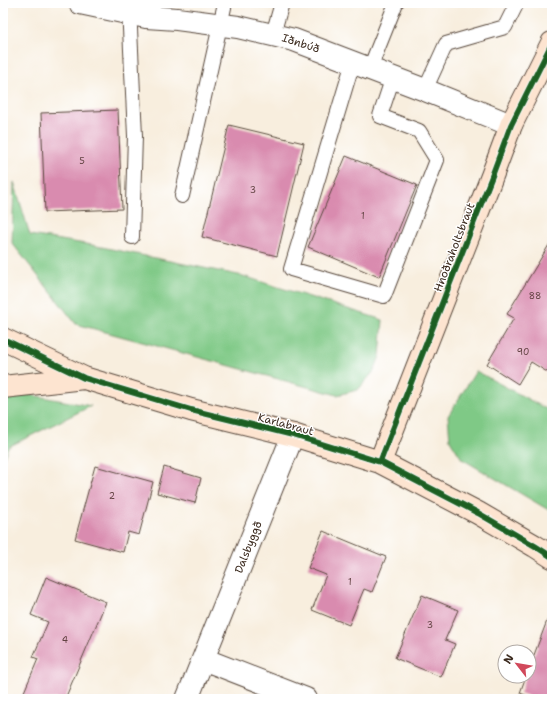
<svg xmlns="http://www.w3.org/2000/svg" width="555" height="702" viewBox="0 0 555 702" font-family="'Shantell Sans',sans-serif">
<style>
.green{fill:#7fc986;stroke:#5d7a52}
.building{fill:#d98baf}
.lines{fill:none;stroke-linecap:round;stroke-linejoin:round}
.lane-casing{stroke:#57473b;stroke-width:16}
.street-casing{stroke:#57473b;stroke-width:24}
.secondary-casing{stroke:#57473b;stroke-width:24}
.lane{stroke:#fff;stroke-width:14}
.street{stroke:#fff;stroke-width:22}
.secondary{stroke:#fde4d0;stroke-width:22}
.cycleway-casing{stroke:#fff;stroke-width:8}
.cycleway{stroke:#1b5e20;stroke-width:6}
.labels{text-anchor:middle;stroke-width:3;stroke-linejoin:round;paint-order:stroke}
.number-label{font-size:9px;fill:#624242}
.street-label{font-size:11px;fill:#3b2a1e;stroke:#fff}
</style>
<rect width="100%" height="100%" fill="#fff"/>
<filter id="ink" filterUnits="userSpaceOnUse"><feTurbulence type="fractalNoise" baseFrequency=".025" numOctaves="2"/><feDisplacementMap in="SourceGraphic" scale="8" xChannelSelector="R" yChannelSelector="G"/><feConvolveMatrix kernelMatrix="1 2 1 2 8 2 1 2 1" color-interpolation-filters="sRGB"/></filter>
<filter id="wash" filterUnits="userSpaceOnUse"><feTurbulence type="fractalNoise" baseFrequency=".012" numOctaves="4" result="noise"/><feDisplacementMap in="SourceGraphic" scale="16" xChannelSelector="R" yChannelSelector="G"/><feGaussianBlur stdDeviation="0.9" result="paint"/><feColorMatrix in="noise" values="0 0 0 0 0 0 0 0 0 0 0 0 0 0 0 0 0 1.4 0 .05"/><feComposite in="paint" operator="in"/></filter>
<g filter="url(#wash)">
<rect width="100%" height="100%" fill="#f8eede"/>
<path class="green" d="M 14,182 L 30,235 L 92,245 L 243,276 L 383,320 L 380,356 L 374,371 L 358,390 L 337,395 L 76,324 L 12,243 Z
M 476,371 L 552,412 L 552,512 L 462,459 L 450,440 L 448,416 Z
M 26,394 L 91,406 L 8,447 L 3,460 L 3,398 Z"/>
<g id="blocks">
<path class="building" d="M 118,110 L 122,209 L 45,212 L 41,113 Z
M 229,125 L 304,143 L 277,256 L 202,237 Z
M 346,156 L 417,185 L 379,277 L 308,247 Z
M 552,240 L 552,375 L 531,362 L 518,384 L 487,364 L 514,318 L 507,314 Z
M 95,466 L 153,482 L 139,535 L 128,532 L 123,552 L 75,539 Z
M 164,467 L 201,478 L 195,503 L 157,493 Z
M 323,531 L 386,557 L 372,592 L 364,589 L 349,625 L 312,610 L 326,575 L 308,568 Z
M 46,577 L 106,602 L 65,699 L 21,699 L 38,659 L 33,657 L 48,622 L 31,615 Z
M 422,595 L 458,610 L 445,640 L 455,644 L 441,677 L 395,658 Z
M 550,613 L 552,614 L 552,699 L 536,699 L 520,693 L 526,676 L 529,676 L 529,668 Z"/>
</g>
</g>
<g filter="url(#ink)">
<use href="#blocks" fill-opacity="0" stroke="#57473b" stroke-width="1"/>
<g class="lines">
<defs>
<path id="lane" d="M 129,7 L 135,136 L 132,237
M 273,34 L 282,3
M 353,62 L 291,269 L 384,296 L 437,160 L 419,131 L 380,116 L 393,77
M 370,68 L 396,3
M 425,90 L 446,44 L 505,27 L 517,3
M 182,196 L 225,3"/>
<path id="street" d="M 80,3 L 146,17 L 177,19 L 238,27 L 294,40 L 425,90 L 511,125
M 203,659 L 306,699
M 187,699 L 293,435"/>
<path id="secondary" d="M 3,339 L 84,378 L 191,410 L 293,435 L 380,462 L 478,513 L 535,546 L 552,557
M 3,387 L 84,378
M 380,462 L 492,176 L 511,125 L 552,43"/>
</defs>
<use href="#lane" class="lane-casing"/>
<use href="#street" class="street-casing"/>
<use href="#secondary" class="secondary-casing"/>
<use href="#lane" class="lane"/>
<use href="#street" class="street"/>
<use href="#secondary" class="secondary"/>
<defs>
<path id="cycleway" d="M 3,339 L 84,378 L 191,410 L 293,435 L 380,462 L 478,513 L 535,546 L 552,557
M 380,462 L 492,176 L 511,125 L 552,43"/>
</defs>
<use href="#cycleway" class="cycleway-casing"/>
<use href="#cycleway" class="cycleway"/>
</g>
</g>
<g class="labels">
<g class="number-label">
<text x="82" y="164">5</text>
<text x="253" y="193">3</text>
<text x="363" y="219">1</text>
<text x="535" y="299">88</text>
<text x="523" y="355">90</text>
<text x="112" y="499">2</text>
<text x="350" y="585">1</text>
<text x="430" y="628">3</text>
<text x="65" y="643">4</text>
</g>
<g class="street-label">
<text transform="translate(301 43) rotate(18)" y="4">Iðnbúð</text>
<text transform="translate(454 247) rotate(-69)" y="4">Hnoðraholtsbraut</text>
<text transform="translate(286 424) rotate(15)" y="4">Karlabraut</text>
<text transform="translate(248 547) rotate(-68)" y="4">Dalsbyggð</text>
</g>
</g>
<rect width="555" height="702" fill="none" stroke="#fff" stroke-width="16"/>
<g transform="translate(517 664) rotate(301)"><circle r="19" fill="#ffffff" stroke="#b1aaa5"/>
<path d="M0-3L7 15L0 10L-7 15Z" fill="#d1495b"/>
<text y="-6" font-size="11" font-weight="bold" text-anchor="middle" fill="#3b2a1e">N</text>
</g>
</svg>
